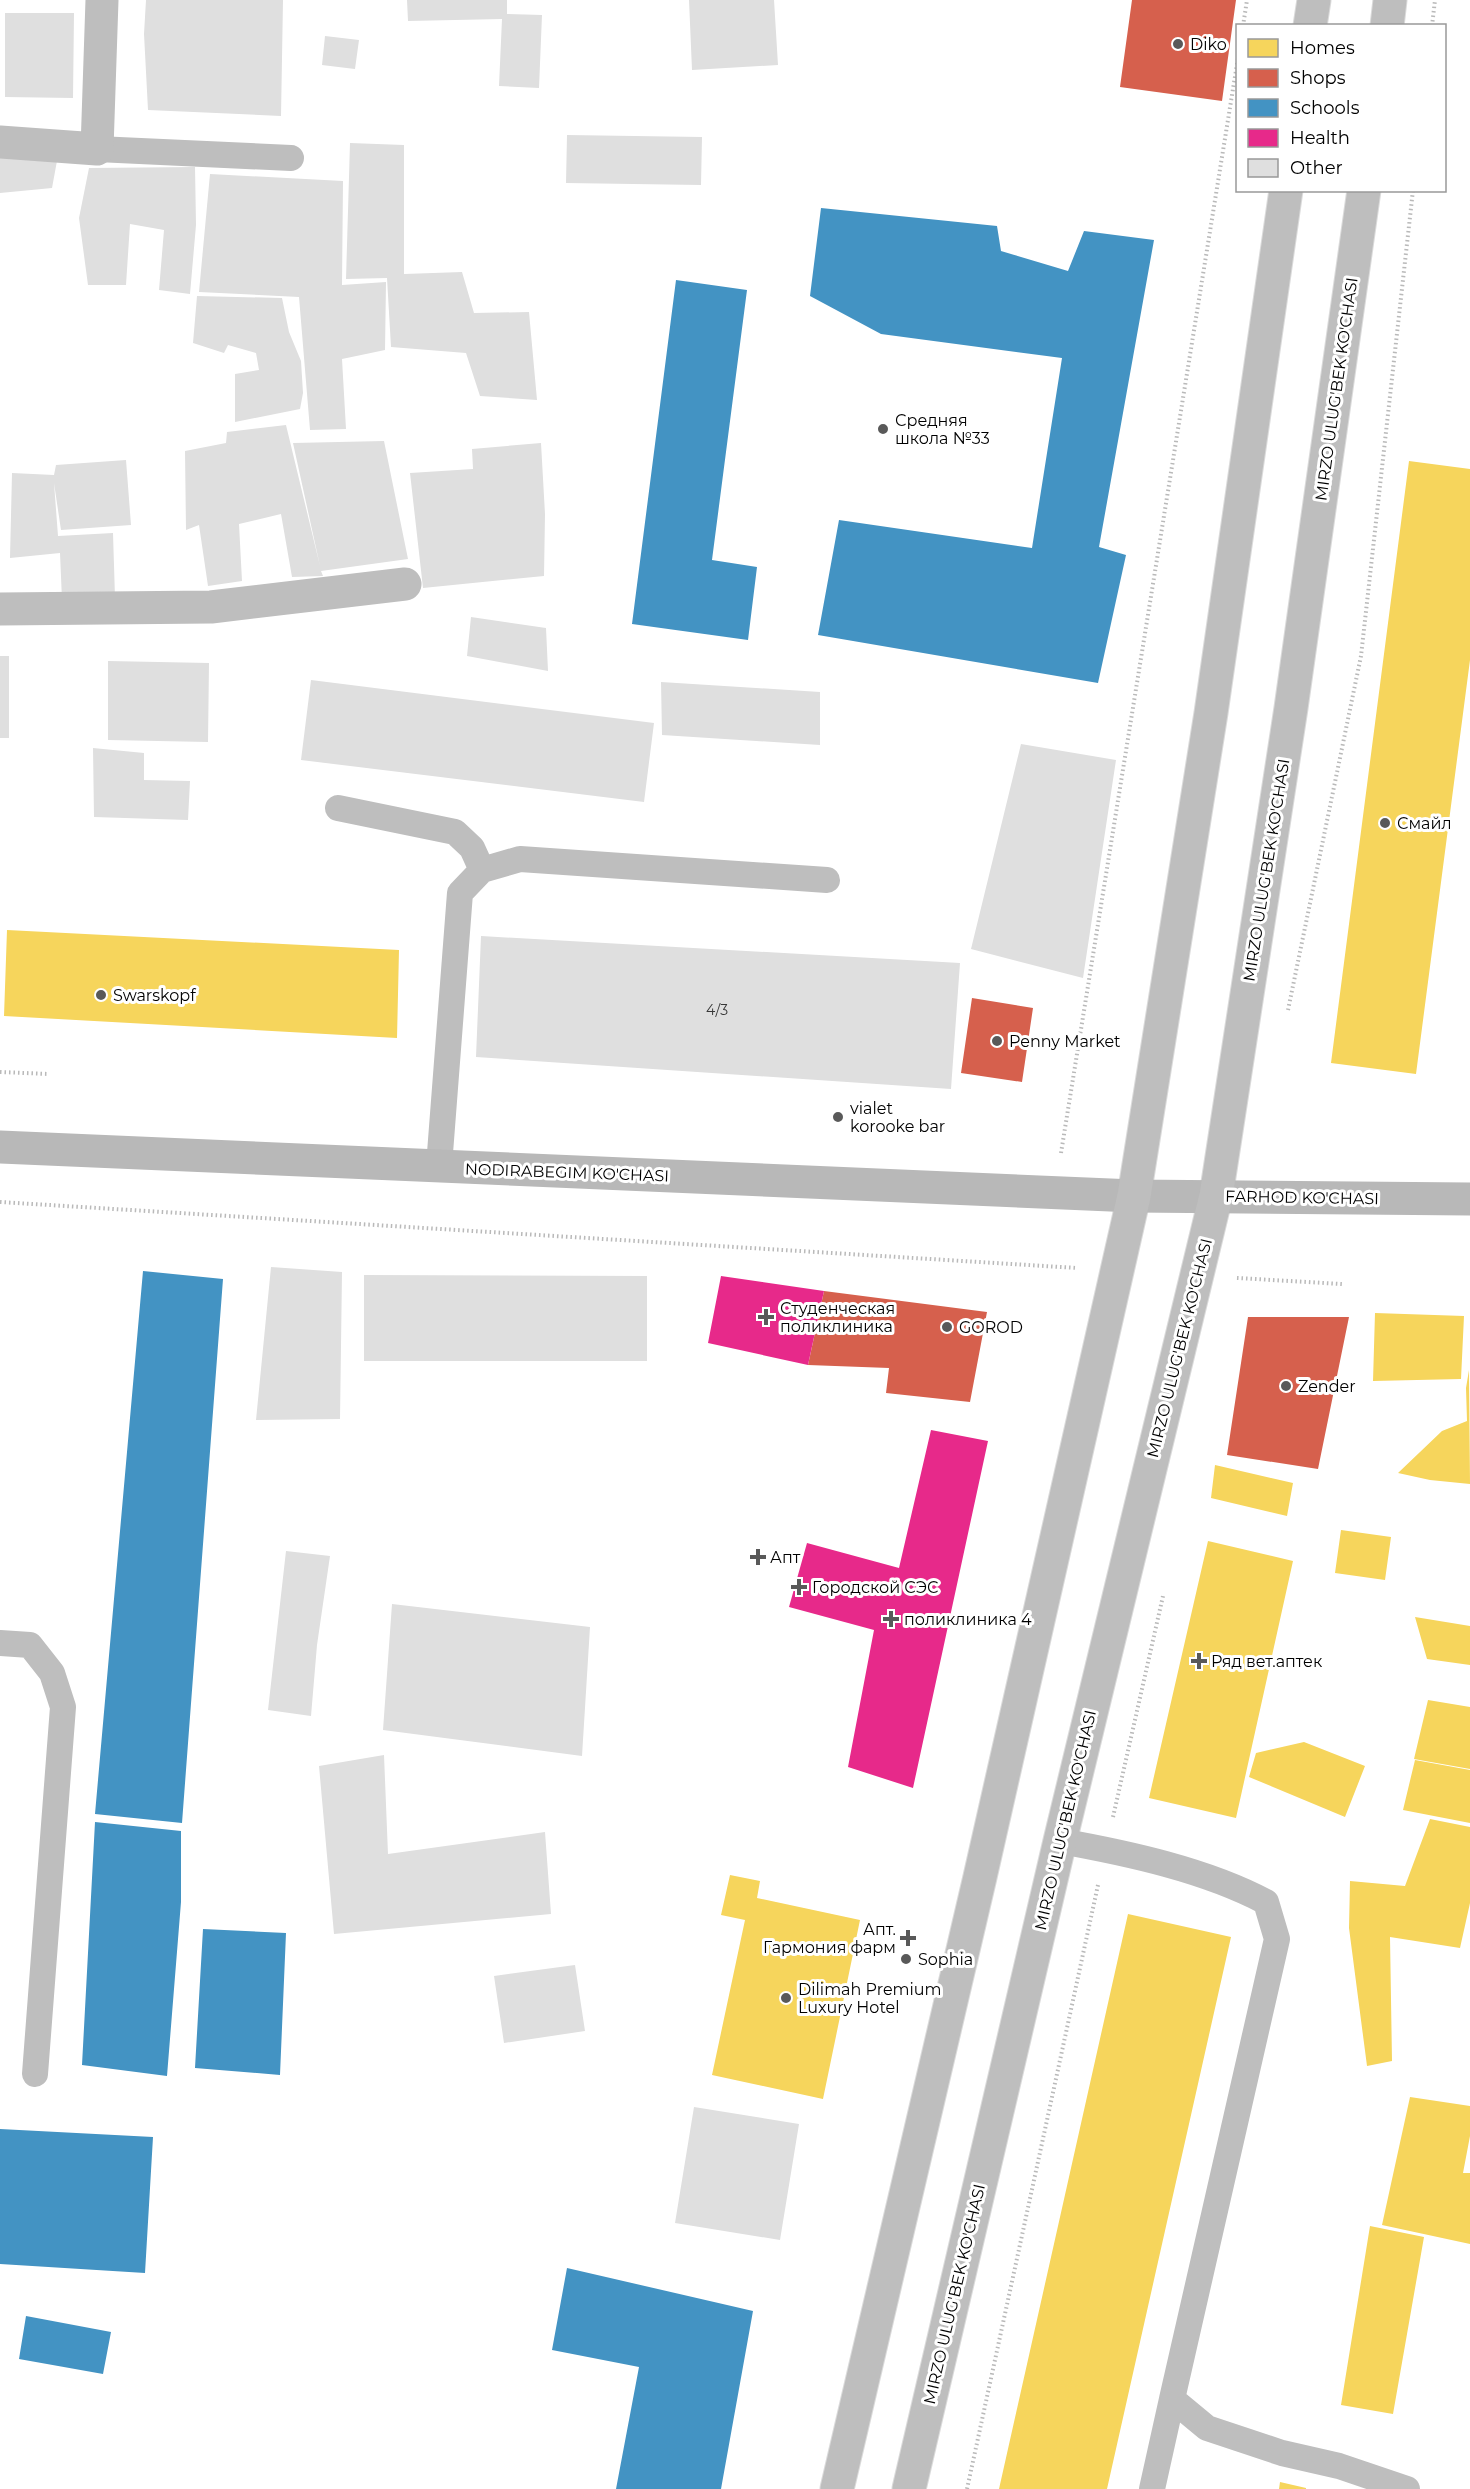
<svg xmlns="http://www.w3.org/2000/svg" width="1470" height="2489" viewBox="0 0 1470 2489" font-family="Montserrat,sans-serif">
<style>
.homes{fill:#f6d55c}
.shops{fill:#d6604d}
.schools{fill:#4393c3}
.health{fill:#e7298a}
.building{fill:#dfdfdf}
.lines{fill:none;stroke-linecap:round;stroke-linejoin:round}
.primary-casing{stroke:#dbdbdb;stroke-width:35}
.path{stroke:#b9b9b9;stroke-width:4;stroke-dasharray:1.5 3;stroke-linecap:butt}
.lane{stroke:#bebebe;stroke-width:26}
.street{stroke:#bebebe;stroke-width:33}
.secondary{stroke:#b8b8b8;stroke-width:33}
.primary{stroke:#bebebe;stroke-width:33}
.poi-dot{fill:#595959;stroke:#fff;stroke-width:2}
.labels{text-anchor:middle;stroke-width:6;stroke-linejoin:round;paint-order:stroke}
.number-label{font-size:14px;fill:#383838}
.poi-label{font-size:16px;fill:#000;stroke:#fff;text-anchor:start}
.street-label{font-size:16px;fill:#000;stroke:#fff}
</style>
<rect width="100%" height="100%" fill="#fff"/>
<path class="homes" d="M 1409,461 L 1470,469 L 1470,660 L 1416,1074 L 1331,1063 Z
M 7,930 L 399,950 L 397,1038 L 4,1016 Z
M 1375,1313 L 1464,1316 L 1461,1379 L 1373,1381 Z
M 1469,1370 L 1470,1484 L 1430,1480 L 1398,1473 L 1442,1431 L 1467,1421 L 1466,1388 Z
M 1215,1465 L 1293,1483 L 1287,1516 L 1211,1498 Z
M 1341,1530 L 1391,1537 L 1385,1580 L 1335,1573 Z
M 1208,1541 L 1293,1561 L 1236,1818 L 1149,1798 Z
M 1415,1617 L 1470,1626 L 1470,1665 L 1427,1659 Z
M 1428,1700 L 1470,1707 L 1470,1769 L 1414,1759 Z
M 1304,1742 L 1365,1766 L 1345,1817 L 1249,1777 L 1256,1753 Z
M 1415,1760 L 1470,1770 L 1470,1823 L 1403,1810 Z
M 1430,1819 L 1470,1827 L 1470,1903 L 1460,1948 L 1390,1937 L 1392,2061 L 1367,2066 L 1349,1928 L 1350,1881 L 1405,1886 Z
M 730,1875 L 760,1881 L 757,1898 L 860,1920 L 823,2099 L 712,2075 L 745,1920 L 721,1915 Z
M 1128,1914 L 1231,1937 L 1107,2489 L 999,2489 Z
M 1410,2097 L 1470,2106 L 1470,2136 L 1463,2173 L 1470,2173 L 1470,2244 L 1382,2225 Z
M 1370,2226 L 1424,2237 L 1393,2414 L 1341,2405 Z
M 1280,2482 L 1306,2488 L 1306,2489 L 1279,2489 Z"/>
<path class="shops" d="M 1132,0 L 1236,0 L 1222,101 L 1120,87 Z
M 972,998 L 1033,1008 L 1022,1082 L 961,1073 Z
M 824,1291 L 987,1312 L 970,1402 L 886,1393 L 889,1368 L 808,1365 Z
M 1248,1317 L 1349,1317 L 1318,1469 L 1227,1455 Z"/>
<path class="schools" d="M 821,208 L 997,226 L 1001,251 L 1068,271 L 1084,231 L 1154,240 L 1099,547 L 1126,555 L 1098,683 L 818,635 L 839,520 L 1032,548 L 1062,358 L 881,334 L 810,296 Z
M 676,280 L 747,290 L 712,560 L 757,567 L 748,640 L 632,624 Z
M 143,1271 L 223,1279 L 182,1823 L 95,1814 Z
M 95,1822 L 181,1831 L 181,1902 L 167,2076 L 82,2065 Z
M 203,1929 L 286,1933 L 280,2075 L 195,2068 Z
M 0,2129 L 153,2137 L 145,2273 L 0,2264 Z
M 567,2268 L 753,2311 L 721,2489 L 616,2489 L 639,2367 L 552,2350 Z
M 26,2316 L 111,2332 L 103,2374 L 19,2359 Z"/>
<path class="health" d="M 721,1276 L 824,1291 L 808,1365 L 708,1343 Z
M 931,1430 L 988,1441 L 913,1788 L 848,1767 L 874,1630 L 789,1607 L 807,1543 L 899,1568 Z"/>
<path class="building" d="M 146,0 L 283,0 L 281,116 L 148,110 L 144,34 Z
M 407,0 L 507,0 L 507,14 L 542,15 L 539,88 L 499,86 L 502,19 L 408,21 Z
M 689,0 L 774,0 L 778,65 L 692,70 Z
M 5,13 L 74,13 L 73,98 L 5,97 Z
M 325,36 L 359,40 L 355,69 L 322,65 Z
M 567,135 L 702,137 L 701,185 L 566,183 Z
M 350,143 L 404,145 L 404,274 L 462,272 L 474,313 L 529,312 L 537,400 L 480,396 L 466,353 L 391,347 L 387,278 L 346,279 Z
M 0,150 L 59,150 L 52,188 L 0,193 Z
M 195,167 L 196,225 L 190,294 L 159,290 L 164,230 L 130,224 L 126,285 L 88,285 L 79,218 L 89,168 Z
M 210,174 L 343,181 L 342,285 L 386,282 L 385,350 L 342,359 L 346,429 L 310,430 L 299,297 L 199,292 Z
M 197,296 L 282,298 L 289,332 L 301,361 L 303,393 L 300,409 L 235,422 L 235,374 L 259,370 L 256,353 L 228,345 L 224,353 L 193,343 Z
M 286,425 L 320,566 L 293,443 L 384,441 L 408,559 L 321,571 L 323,576 L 292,577 L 281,514 L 239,524 L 242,581 L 208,586 L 199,525 L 186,530 L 185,451 L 226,443 L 227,432 Z
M 541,443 L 545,514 L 544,576 L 423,588 L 410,473 L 473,469 L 472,449 Z
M 126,460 L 131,525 L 61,530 L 54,483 L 58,536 L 113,533 L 115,598 L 62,600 L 60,553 L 10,558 L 12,473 L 54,475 L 56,465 Z
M 471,617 L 546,628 L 548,671 L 467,656 Z
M 0,656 L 9,656 L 9,738 L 0,738 Z
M 108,661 L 209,663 L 208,742 L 108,740 Z
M 311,680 L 654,723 L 644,802 L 301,760 Z
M 661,682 L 820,692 L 820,745 L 662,735 Z
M 1021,744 L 1116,760 L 1083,978 L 971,949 Z
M 93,748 L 144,753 L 144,780 L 190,781 L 188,820 L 94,817 Z
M 481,936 L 960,963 L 951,1089 L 476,1057 Z
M 271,1267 L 342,1272 L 340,1419 L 256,1420 Z
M 364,1275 L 647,1276 L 647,1361 L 364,1361 Z
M 286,1551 L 330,1556 L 317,1645 L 311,1716 L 268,1710 Z
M 392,1604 L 590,1627 L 582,1756 L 383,1730 Z
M 384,1755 L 388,1854 L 545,1832 L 551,1914 L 334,1934 L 319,1766 Z
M 575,1965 L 585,2031 L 504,2043 L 494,1976 Z
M 694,2107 L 799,2124 L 780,2240 L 675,2223 Z"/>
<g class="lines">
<defs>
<path id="primary" d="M 1310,26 L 1314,0
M 1387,26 L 1390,0
M 837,2489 L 980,1877 L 1134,1196 L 1211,713 L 1286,190
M 909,2489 L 1060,1841 L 1216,1196 L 1291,708 L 1364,190"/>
</defs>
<use href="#primary" class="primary-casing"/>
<path class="path" d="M 1243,26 L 1247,0
M 1432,26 L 1435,0
M 1288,1010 L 1361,656 L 1413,190
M 0,1072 L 49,1074
M 1061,1153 L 1238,58
M 0,1202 L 1077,1268
M 1237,1278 L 1342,1284
M 1113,1817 L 1163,1596
M 967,2489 L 1098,1885"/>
<path class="lane" d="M 97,149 L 291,158
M 338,808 L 455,832 L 472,848 L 482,870
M 439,1166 L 460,893 L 482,870 L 520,859 L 827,880
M 0,1643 L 30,1645 L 52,1673 L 63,1707 L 35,2074
M 1060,1841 C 1127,1853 1206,1870 1266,1902 L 1277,1939 L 1172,2399 L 1207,2428 L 1282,2453 L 1339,2466 L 1407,2489
M 1152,2489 L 1172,2399"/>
<path class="street" d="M 0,142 L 97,149 L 102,0
M 0,609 L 211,607 L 405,584"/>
<path class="secondary" d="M 0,1147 L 1134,1196 L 1470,1199"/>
<use href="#primary" class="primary"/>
</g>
<g class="poi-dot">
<circle cx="1178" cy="44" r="6"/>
<circle cx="883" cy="429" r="6"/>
<circle cx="1385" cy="823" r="6"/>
<circle cx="101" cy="995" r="6"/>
<circle cx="997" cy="1041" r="6"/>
<circle cx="838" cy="1117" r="6"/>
<path d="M763 1308h6v6h6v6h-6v6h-6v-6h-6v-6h6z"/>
<circle cx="947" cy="1327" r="6"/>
<circle cx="1286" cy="1386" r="6"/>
<path d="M755 1548h6v6h6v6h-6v6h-6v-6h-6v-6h6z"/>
<path d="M796 1578h6v6h6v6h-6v6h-6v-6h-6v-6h6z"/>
<path d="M888 1610h6v6h6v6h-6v6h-6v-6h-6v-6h6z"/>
<path d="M1196 1652h6v6h6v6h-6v6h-6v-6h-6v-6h6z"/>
<path d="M905 1929h6v6h6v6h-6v6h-6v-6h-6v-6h6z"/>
<circle cx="906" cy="1959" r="6"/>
<circle cx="786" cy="1998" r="6"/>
</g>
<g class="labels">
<g class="number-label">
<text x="717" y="1015">4/3</text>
</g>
<g class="poi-label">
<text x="1190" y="50">Diko</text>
<text x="895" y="426">Средняя<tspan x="895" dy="18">школа №33</tspan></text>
<text x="1397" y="829">Смайл</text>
<text x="113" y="1001">Swarskopf</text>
<text x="1009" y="1047">Penny Market</text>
<text x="850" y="1114">vialet<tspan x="850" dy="18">korooke bar</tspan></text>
<text x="780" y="1314">Студенческая<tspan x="780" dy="18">поликлиника</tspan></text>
<text x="959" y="1333">GOROD</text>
<text x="1298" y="1392">Zender</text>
<text x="770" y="1563">Апт</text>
<text x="812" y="1593">Городской СЭС</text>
<text x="904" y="1625">поликлиника 4</text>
<text x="1211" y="1667">Ряд вет.аптек</text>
<text x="896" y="1935" text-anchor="end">Апт.<tspan x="896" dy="18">Гармония фарм</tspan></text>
<text x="918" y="1965">Sophia</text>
<text x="798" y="1995">Dilimah Premium<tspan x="798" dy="18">Luxury Hotel</tspan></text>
</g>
<g class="street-label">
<text transform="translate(1336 389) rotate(-82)" y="6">MIRZO ULUG'BEK KO'CHASI</text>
<text transform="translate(1266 870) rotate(-81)" y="6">MIRZO ULUG'BEK KO'CHASI</text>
<text transform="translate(567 1172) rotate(2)" y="6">NODIRABEGIM KO'CHASI</text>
<text transform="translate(1302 1197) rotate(1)" y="6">FARHOD KO'CHASI</text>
<text transform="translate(1179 1348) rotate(-76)" y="6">MIRZO ULUG'BEK KO'CHASI</text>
<text transform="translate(1065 1820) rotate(-77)" y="6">MIRZO ULUG'BEK KO'CHASI</text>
<text transform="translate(954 2294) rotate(-77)" y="6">MIRZO ULUG'BEK KO'CHASI</text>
</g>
</g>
<rect x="1236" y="24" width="210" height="168" fill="#ffffff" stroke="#999999" stroke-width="1.5"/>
<rect x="1248" y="39" width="30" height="18" fill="#f6d55c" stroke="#999999" stroke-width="1.5"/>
<text x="1290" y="54" font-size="18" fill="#000000">Homes</text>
<rect x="1248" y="69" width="30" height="18" fill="#d6604d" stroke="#999999" stroke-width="1.5"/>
<text x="1290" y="84" font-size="18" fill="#000000">Shops</text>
<rect x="1248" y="99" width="30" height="18" fill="#4393c3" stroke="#999999" stroke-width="1.5"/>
<text x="1290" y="114" font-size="18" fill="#000000">Schools</text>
<rect x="1248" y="129" width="30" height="18" fill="#e7298a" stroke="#999999" stroke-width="1.5"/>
<text x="1290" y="144" font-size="18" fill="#000000">Health</text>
<rect x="1248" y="159" width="30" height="18" fill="#dfdfdf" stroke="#999999" stroke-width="1.5"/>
<text x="1290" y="174" font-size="18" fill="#000000">Other</text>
</svg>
